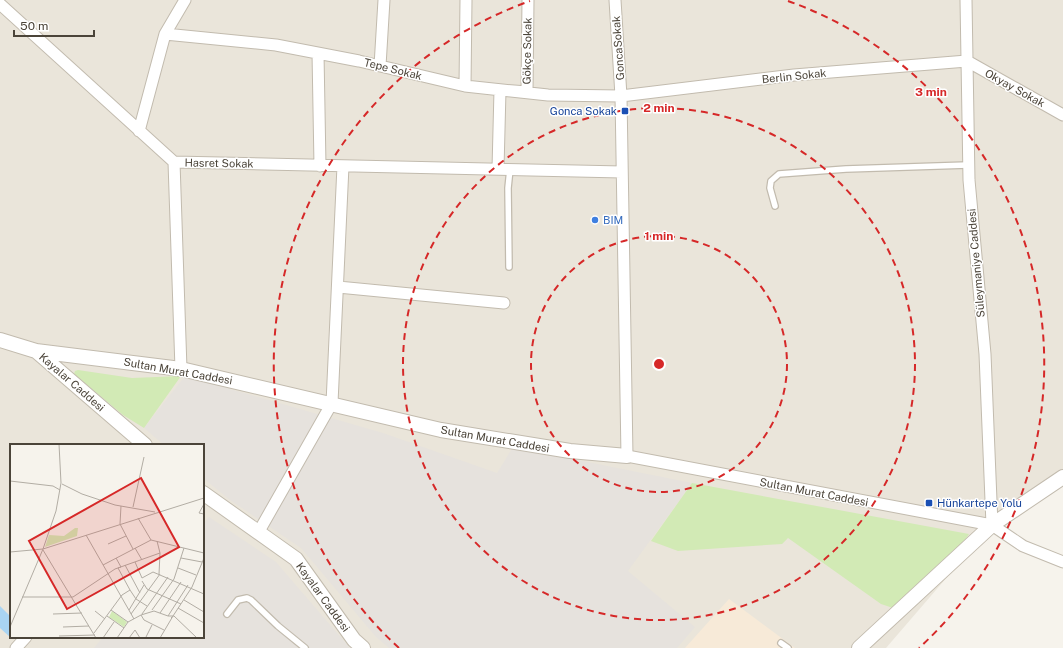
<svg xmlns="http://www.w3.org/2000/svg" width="1063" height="648" viewBox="0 0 1063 648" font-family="'Public Sans',sans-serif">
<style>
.residential{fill:#eae5da;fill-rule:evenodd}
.commercial{fill:#f7ead8}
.industrial{fill:#e6e2dd}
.green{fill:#d2eab5}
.water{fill:#a9d4f2}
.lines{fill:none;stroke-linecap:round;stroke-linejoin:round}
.service-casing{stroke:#c2bbae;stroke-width:8}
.minor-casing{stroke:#c2bbae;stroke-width:13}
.tertiary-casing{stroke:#c2bbae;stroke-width:16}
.service{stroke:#fff;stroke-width:5.5}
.minor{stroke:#fff;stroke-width:11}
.tertiary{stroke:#fff;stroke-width:14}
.ring{fill:none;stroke:#d62828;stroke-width:2;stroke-dasharray:7 5}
.transit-dot{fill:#1a4fb4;stroke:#fff;stroke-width:1.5}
.shop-dot{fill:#3f7fe0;stroke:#fff;stroke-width:1.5}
.labels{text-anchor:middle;stroke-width:3;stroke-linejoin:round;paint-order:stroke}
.street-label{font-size:11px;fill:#4b4439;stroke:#fff}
.transit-label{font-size:11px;fill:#164399;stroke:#fff;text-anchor:end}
.shop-label{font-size:11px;fill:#366cbe;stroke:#fff;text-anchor:start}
.inset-road{fill:none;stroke:#b2ada4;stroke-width:1}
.view{fill:#d62828;fill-opacity:0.15;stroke:#d62828;stroke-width:2}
.inset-edge{fill:none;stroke:#4b4439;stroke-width:2}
.centre{fill:#d62828;stroke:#fff;stroke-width:2}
.ring-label{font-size:12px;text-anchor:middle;font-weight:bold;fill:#d62828;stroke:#fff;stroke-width:3;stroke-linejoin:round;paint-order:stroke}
</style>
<rect width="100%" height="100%" fill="#f6f3ec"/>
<path class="residential" d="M 0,0 L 1063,0 L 1063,469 L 992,525 L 886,648 L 0,648 ZM 11,445 L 203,445 L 203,637 L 11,637 Z"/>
<path class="commercial" d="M 729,599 L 795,648 L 685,648 Z"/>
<path class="industrial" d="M 185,376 L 383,433 L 497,473 L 513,447 L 692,483 L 628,571 L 695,627 L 677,648 L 389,648 L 376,637 L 301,548 L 230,500 L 203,478 L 203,445 L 164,445 L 144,428 Z
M 209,517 L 276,562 L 350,648 L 94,648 L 103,637 L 203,637 L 203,524 Z"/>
<path class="green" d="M 78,370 L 132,378 L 181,376 L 144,428 L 123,415 L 74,374 L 75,371 Z
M 692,483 L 969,534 L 965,540 L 893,608 L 881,604 L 788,538 L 782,544 L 678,551 L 651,541 Z"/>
<path class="water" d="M 0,606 L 11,617 L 11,638 L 0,628 Z"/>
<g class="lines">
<defs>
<path id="service" d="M 775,206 L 770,188 L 771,181 L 779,174 L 846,169 L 968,165
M 509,267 L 508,188 L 510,169
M 227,614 L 238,600 L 247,598 L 251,600 L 278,626 L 305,648
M 781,643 L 788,648"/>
<path id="minor" d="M 615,0 L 621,96 L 627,456 L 992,525 L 1023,546 L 1063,562
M 966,0 L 969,180 L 985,354 L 992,525
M 0,4 L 174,162 L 622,172
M 165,34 L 276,45 L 359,61 L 465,86 L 548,95 L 621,96 L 794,75 L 967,61
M 318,53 L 320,166
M 967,61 L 1063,115
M 380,66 L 384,0
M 465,86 L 466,0
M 139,131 L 165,34 L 185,0
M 174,162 L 181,369
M 498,169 L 500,90 L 527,92 L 528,0
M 338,287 L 504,303
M 258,533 L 332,403 L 343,166
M 16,648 L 26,637"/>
<path id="tertiary" d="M 0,340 L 36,351 L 181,369 L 441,430 L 570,451 L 627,456
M 36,351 L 145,445
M 203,493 L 296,559 L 354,640 L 363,648
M 859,648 L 992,525 L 1063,477"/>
</defs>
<use href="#service" class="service-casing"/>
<use href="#minor" class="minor-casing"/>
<use href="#tertiary" class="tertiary-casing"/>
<use href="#service" class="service"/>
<use href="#minor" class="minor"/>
<use href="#tertiary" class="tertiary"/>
</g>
<g class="ring">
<circle cx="659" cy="364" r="128"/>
<circle cx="659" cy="364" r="256"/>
<path d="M399 648A385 385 0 0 1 530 1M788 1A385 385 0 0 1 919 648"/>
</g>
<g class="transit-dot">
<rect x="621" y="107" width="8" height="8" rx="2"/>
<rect x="925" y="499" width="8" height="8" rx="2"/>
</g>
<circle class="shop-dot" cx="595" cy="220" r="4"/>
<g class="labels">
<g class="street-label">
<text transform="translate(618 48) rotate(-94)" y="4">GoncaSokak</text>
<text transform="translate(527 51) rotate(-89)" y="4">Gökçe Sokak</text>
<text transform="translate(393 69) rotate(14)" y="4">Tepe Sokak</text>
<text transform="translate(794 76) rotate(-6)" y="4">Berlin Sokak</text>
<text transform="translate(1015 88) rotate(29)" y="4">Okyay Sokak</text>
<text transform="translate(219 163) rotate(1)" y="4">Hasret Sokak</text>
<text transform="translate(976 263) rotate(-95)" y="4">Süleymaniye Caddesi</text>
<text transform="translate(178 371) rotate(10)" y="4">Sultan Murat Caddesi</text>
<text transform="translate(72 382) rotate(41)" y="4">Kayalar Caddesi</text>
<text transform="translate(495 439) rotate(10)" y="4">Sultan Murat Caddesi</text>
<text transform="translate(814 492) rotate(11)" y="4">Sultan Murat Caddesi</text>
<text transform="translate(323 597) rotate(54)" y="4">Kayalar Caddesi</text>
</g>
<g class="transit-label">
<text x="617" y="115">Gonca Sokak</text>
<text x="937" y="507" text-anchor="start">Hünkartepe Yolu</text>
</g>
<g class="shop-label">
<text x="603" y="224">BIM</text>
</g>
</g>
<g transform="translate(10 444)">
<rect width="194" height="194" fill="#f6f3ec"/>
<path d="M 65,84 L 68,84 L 67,92 L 35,103 L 39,91 L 54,92 ZM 102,167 L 117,178 L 114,183 L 99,173 Z" fill="#d2eab5"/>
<path class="inset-road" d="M 0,37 L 43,42 L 50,46M 52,40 L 72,50 L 105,61 L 145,68M 194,60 L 189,69 L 194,70M 111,62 L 110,80 L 123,105M 123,63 L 134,13M 128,74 L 141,96M 76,91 L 124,175M 147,97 L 150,109 L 149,130M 98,100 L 116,92M 125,104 L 132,116M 33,106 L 86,194M 0,108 L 33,105 L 194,54M 106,114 L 111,123 L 108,124 L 120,146 L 126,155 L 137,162M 171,114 L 192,118M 125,118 L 132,134 L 143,128 L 194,150M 93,121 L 141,96 L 194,109M 115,121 L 130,149M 168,124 L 186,131M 132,137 L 137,145 L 171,160M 12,153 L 63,153M 63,153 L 105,125 L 150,109M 174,156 L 194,168M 168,164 L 194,179M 101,166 L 118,178M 119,166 L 134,141M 142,166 L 164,135 L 174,104M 85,167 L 95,175M 150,169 L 171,138M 43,170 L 72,169M 121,170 L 150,130M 132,170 L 158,133M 131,171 L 134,176 L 154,186M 97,172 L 114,184M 158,172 L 164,172 L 187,194M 163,172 L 182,143 L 194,114M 0,183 L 33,105 L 46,67 L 51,39 L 49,0M 53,183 L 79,182M 84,189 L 112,151 L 120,146M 49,192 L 85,191M 136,193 L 142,181M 93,194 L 104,178M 107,194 L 118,178 L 131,171 L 144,167 L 158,172 L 178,141M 119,194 L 125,186 L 130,194M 150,194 L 163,172 L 161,174"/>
<path class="view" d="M 131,34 L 169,103 L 57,165 L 19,97 Z"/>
<rect width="194" height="194" class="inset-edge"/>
</g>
<circle cx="659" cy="364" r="6" class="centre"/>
<g class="ring-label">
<text x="931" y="96">3 min</text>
<text x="659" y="112">2 min</text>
<text x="659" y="240">1 min</text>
</g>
<path d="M14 30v6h80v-6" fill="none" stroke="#4b4439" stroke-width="2"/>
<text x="20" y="30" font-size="12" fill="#4b4439" stroke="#ffffff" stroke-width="3" paint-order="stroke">50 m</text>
</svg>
